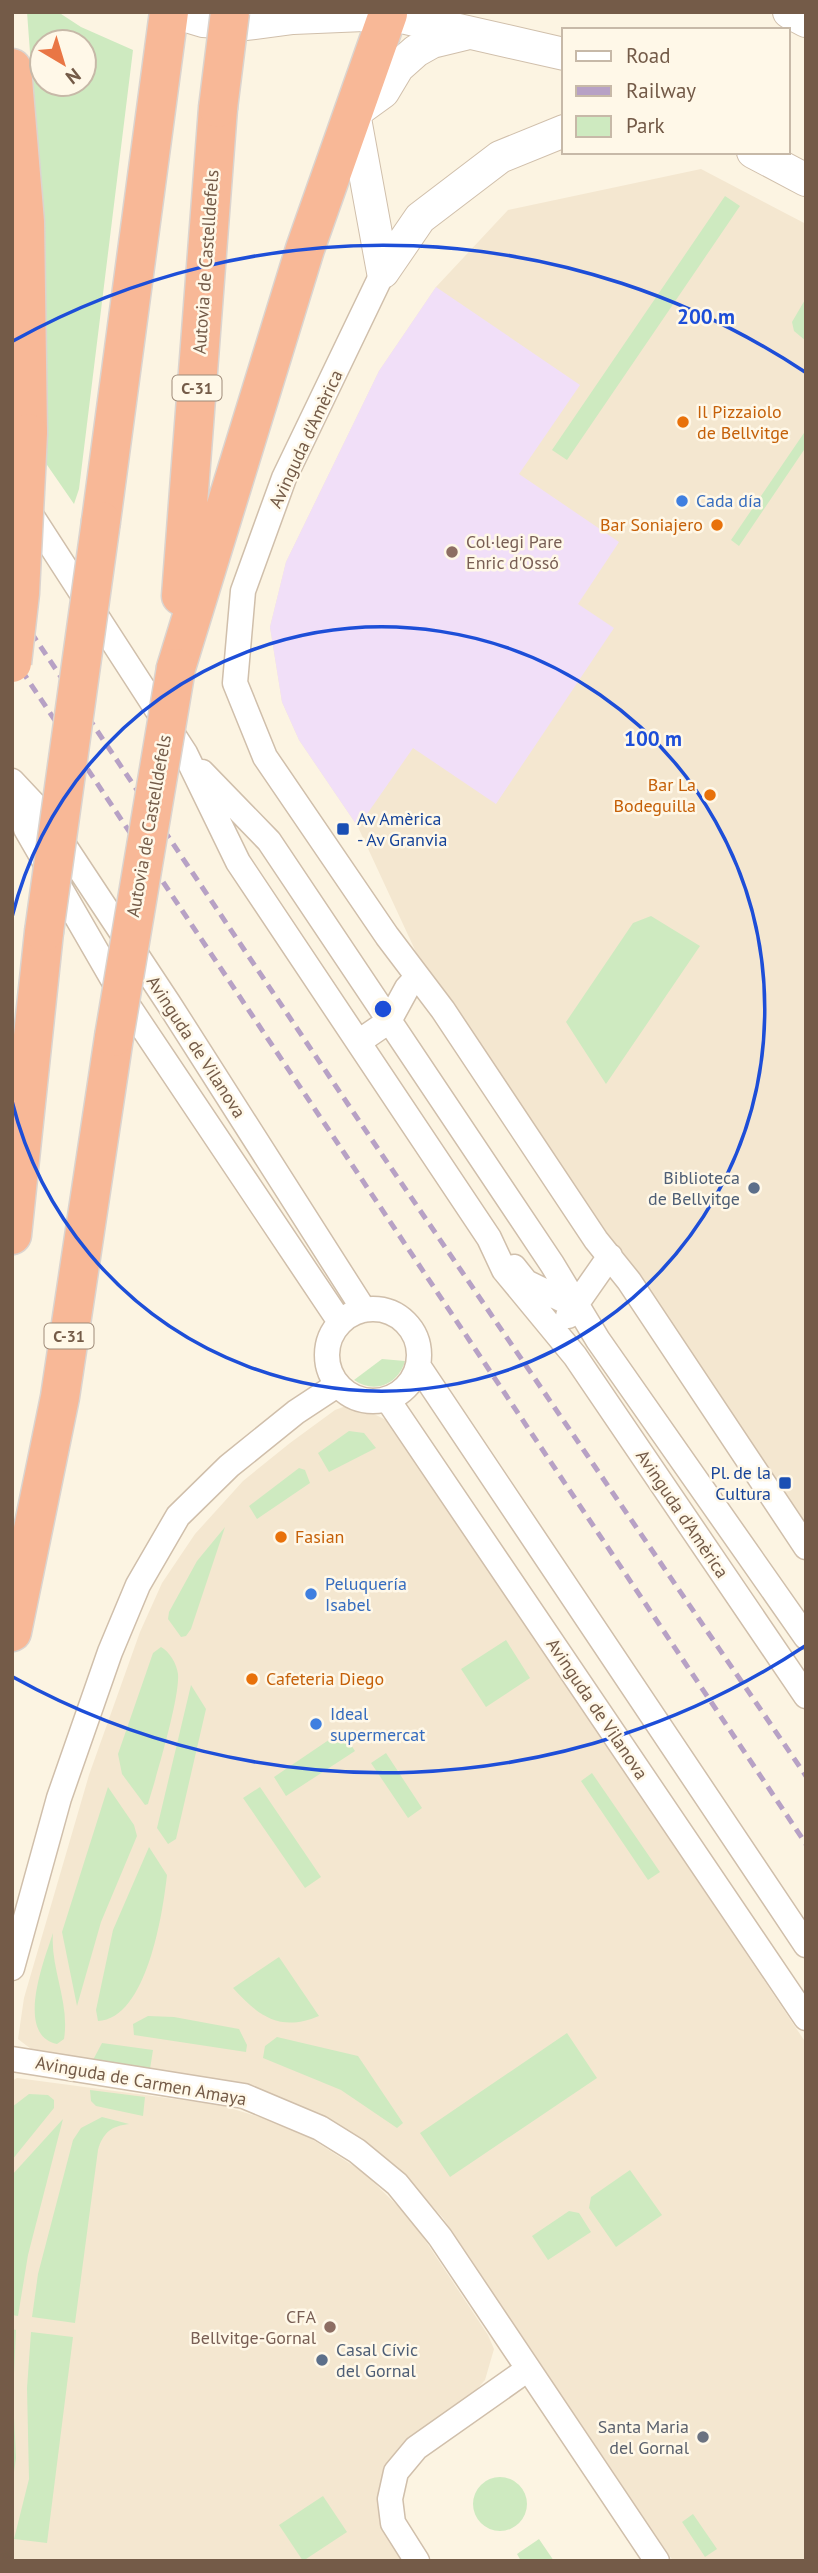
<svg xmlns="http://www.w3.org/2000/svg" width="818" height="2573" viewBox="0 0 818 2573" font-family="'PT Sans',sans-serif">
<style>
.residential{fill:#f4e7d0}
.education{fill:#f1dff8}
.green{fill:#ceeac0;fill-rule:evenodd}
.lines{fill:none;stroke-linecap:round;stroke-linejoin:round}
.minor-casing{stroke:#d0bfab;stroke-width:27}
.tertiary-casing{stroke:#d0bfab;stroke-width:34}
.motorway-casing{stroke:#dbd4cf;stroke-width:41}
.minor{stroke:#fff;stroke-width:24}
.tertiary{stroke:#fff;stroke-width:32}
.motorway{stroke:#f8b897;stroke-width:38}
.rail{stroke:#b7a1c5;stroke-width:5;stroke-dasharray:10 7;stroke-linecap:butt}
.motorway-bridge-casing{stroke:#dbd4cf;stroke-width:41;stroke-linecap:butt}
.motorway-bridge{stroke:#f8b897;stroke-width:38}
.ring{fill:none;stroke:#1d4ed8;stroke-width:3.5}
.food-dot{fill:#e8710a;stroke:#fff8e8;stroke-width:2.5}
.shop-dot{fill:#3f7fe0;stroke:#fff8e8;stroke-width:2.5}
.education-dot{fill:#8d6e63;stroke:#fff8e8;stroke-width:2.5}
.transit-dot{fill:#1a4fb4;stroke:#fff8e8;stroke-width:2.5}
.service-dot{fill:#5c6f8a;stroke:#fff8e8;stroke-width:2.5}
.worship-dot{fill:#6b7280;stroke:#fff8e8;stroke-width:2.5}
.labels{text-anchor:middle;stroke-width:5;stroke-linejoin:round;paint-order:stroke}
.shield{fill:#fff8e8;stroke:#9e8a78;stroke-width:2}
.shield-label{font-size:16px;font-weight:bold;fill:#745b48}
.street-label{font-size:18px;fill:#745b48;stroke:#fff8e8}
.food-label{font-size:18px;fill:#c56008;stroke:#fff8e8;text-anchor:start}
.shop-label{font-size:18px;fill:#366cbe;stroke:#fff8e8;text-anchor:start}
.education-label{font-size:18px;fill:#785e54;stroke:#fff8e8;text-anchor:start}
.transit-label{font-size:18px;fill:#164399;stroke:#fff8e8;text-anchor:start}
.service-label{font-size:18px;fill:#4e5e75;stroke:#fff8e8;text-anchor:end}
.worship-label{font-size:18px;fill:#5b616d;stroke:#fff8e8;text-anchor:end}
.centre{fill:#1d4ed8;stroke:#fff8e8;stroke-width:3.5}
.ring-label{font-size:21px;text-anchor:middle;font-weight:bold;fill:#1d4ed8;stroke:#fff8e8;stroke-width:5;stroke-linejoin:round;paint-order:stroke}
</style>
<rect width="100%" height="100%" fill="#fcf4e2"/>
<path class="residential" d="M 701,169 L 806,224 L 806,1531 L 434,991 L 358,827 L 299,740 L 282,702 L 270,627 L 286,562 L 379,371 L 436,287 L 508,210 Z
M 346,1406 L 364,1409 L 390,1422 L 806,2043 L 806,2561 L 673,2561 L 443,2218 L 404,2175 L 374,2148 L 334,2121 L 242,2083 L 35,2052 L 18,2039 L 24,1998 L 89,1775 L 140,1632 L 162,1583 L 195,1534 L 243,1481 L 290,1443 L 335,1410 Z
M 17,2078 L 220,2105 L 279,2123 L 307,2136 L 363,2172 L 411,2219 L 488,2335 L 494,2349 L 485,2380 L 471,2396 L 403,2444 L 388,2462 L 380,2483 L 380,2514 L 404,2561 L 12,2561 L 12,2081 Z"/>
<path class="education" d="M 436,287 L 580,385 L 519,474 L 619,542 L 578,604 L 614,628 L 496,804 L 413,748 L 358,827 L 299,740 L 282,702 L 270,627 L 286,562 L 379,371 Z"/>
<path class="green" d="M 27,12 L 58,12 L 81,27 L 133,50 L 79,489 L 74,504 L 45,462 L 43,228 ZM 42,42 L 84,42 L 84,84 L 42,84 Z
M 725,196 L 740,206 L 567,460 L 552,450 Z
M 806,298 L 806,341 L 794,331 L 792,322 Z
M 806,430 L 806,447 L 739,546 L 731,540 Z
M 651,916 L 700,946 L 606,1084 L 566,1022 L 633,923 Z
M 382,1359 L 405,1361 C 398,1385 374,1394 354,1380 Z
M 349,1431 L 364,1433 L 376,1448 L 329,1472 L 318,1453 Z
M 299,1468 L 305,1470 L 310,1483 L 257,1519 L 249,1506 Z
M 225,1527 L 191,1629 L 186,1636 L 181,1637 L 168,1619 L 169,1612 L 197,1561 Z
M 506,1640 L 530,1678 L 486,1707 L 461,1669 Z
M 161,1647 C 169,1651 177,1664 178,1674 C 180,1698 156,1777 148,1804 L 145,1805 L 122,1774 L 118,1754 L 153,1653 Z
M 191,1685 L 206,1709 L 176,1839 L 168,1844 L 157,1828 Z
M 342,1731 L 355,1751 L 286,1796 L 274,1777 Z
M 386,1753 L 422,1808 L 408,1818 L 371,1763 Z
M 592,1773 L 660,1872 L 648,1880 L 581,1781 Z
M 108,1787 L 134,1825 L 137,1836 L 101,1922 L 77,2006 L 62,1932 Z
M 260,1787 L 321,1877 L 305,1888 L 243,1798 Z
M 149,1847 L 167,1875 C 163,1912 147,2019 98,2021 L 96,2010 L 113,1930 Z
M 53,1933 C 50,1968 70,2002 64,2039 L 57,2044 C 14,2035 45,1958 53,1933 Z
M 279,1957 L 319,2016 C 281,2032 259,2017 233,1988 Z
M 148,2016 L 174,2017 L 239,2029 L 247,2045 L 246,2052 L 134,2035 L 133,2024 Z
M 567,2033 L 597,2078 L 450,2177 L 420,2133 Z
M 277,2037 L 358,2056 L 403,2123 L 397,2128 L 341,2090 L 263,2058 L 265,2046 Z
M 102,2043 L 153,2050 L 150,2069 L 93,2060 Z
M 90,2090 L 145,2097 L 143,2116 L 96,2106 L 91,2101 Z
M 29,2094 L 48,2095 L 54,2100 L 54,2108 L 12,2160 L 12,2107 Z
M 102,2117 L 129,2124 C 112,2126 103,2132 98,2150 L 75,2323 L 32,2317 L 38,2274 L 73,2140 L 81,2128 Z
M 63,2119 L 28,2255 L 18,2316 L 12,2315 L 12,2175 Z
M 630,2170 L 662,2215 L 616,2247 L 589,2208 L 591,2197 Z
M 569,2211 L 579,2213 L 591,2232 L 548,2260 L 532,2236 Z
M 12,2329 L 16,2330 L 13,2396 L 16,2458 L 12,2486 Z
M 31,2332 L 73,2337 L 47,2543 L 14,2539 L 29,2479 L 27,2388 Z
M473 2504a27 27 0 1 1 54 0a27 27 0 1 1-54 0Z
M 323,2496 L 347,2532 L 303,2561 L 279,2525 Z
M 693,2514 L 717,2549 L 705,2557 L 682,2522 Z
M 539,2539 L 554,2561 L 521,2561 L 517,2554 Z"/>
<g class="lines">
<defs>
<path id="minor" d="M 383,272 L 284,478 L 243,591 L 235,683 L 265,757 L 387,936 L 443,1010 L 596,1240 L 629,1281 L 806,1547
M 24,504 L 185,753 L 238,862 L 489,1238 L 504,1270 L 575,1356 L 806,1696
M 202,772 L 269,841 L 552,1264 L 598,1340 L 806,1637
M 12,781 L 44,815 L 169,1004 L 364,1310
M 19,792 L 26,829 L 127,1004 L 340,1322
M 360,1041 L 389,1021 L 407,988 L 417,977
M 514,1267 L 526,1282 L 575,1306
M327 1355a46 46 0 1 1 92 0a46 46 0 1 1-92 0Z
M 568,1316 L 610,1256
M 419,1367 L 806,1945
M 388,1400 L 806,2018
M 12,1968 L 59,1798 L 110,1652 L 138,1585 L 178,1516 L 229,1466 L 296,1412 L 337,1385
M 12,2059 L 244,2096 L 320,2128 L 357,2151 L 397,2184 L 440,2237 L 657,2561
M 417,2561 L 393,2523 L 390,2499 L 396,2472 L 416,2448 L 528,2369"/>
<path id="tertiary" d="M 173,12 L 203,21 L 247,24 L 293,18 L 388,14 L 564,54
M 789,12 L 806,21
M 753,152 L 806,180
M 383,272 L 354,113 L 383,92 L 398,67 L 416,51 L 432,42 L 465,34
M 383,272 L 420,218 L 500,157 L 564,131"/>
<path id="motorway" d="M 12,68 L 25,222 L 28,433
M 101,521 L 169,12
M 181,596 L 218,108
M 176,668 L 305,249 L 388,14
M 12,1235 L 44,932
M 12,1632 L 60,1397 L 114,1037"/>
</defs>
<use href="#minor" class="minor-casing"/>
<use href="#tertiary" class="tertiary-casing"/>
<use href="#motorway" class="motorway-casing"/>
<use href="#minor" class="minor"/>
<use href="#tertiary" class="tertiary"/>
<use href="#motorway" class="motorway"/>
<path class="rail" d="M 12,604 L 372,1140 L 806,1776
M 12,656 L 806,1844"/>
<defs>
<path id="motorway-bridge" d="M 218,108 L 230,12
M 12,663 L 20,593 L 28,433
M 44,932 L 101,521
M 114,1037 L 176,668"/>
</defs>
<use href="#motorway-bridge" class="motorway-bridge-casing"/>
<use href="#motorway-bridge" class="motorway-bridge"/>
</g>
<g class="ring">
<path d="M12 917A382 382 0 1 1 12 1101"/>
<path d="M805 1646A764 764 0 0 1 13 1677M13 341A764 764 0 0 1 805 372"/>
</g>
<g class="food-dot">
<circle cx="683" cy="422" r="7"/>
<circle cx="717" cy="525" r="7"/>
<circle cx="710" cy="795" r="7"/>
<circle cx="281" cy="1537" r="7"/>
<circle cx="252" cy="1679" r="7"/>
</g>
<g class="shop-dot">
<circle cx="682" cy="501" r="7"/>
<circle cx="311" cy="1594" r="7"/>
<circle cx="316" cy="1724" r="7"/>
</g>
<g class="education-dot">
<circle cx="452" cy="552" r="7"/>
<circle cx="330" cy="2327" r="7"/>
</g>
<g class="transit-dot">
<rect x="336" y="822" width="14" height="14" rx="3.5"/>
<rect x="778" y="1476" width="14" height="14" rx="3.5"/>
</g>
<g class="service-dot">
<circle cx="754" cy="1188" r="7"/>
<circle cx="322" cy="2360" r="7"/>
</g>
<circle class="worship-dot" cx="703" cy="2437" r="7"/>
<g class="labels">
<g class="shield">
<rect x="172.5" y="375.5" width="49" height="25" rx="5"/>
<rect x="44.5" y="1323.5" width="49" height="25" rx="5"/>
</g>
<g class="shield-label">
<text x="197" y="394">C-31</text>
<text x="69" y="1342">C-31</text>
</g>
<g class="street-label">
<text transform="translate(206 262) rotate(-86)" y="6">Autovia de Castelldefels</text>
<text transform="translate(306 439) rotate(-65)" y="6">Avinguda d'Amèrica</text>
<text transform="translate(149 826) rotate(-80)" y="6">Autovia de Castelldefels</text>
<text transform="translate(196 1047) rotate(57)" y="6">Avinguda de Vilanova</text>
<text transform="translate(682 1514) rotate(56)" y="6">Avinguda d'Amèrica</text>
<text transform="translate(597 1709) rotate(56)" y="6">Avinguda de Vilanova</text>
<text transform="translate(141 2081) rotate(10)" y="6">Avinguda de Carmen Amaya</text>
</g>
<g class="food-label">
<text x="697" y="418">Il Pizzaiolo<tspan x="697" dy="21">de Bellvitge</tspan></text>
<text x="703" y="531" text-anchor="end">Bar Soniajero</text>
<text x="696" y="791" text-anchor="end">Bar La<tspan x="696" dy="21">Bodeguilla</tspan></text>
<text x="295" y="1543">Fasian</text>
<text x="266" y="1685">Cafeteria Diego</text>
</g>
<g class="shop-label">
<text x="696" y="507">Cada día</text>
<text x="325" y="1590">Peluquería<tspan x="325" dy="21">Isabel</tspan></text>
<text x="330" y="1720">Ideal<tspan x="330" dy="21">supermercat</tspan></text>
</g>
<g class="education-label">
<text x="466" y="548">Col·legi Pare<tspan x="466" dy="21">Enric d'Ossó</tspan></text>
<text x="316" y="2323" text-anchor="end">CFA<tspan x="316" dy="21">Bellvitge-Gornal</tspan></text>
</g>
<g class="transit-label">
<text x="357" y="825">Av Amèrica<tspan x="357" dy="21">- Av Granvia</tspan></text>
<text x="771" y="1479" text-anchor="end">Pl. de la<tspan x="771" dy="21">Cultura</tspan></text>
</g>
<g class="service-label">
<text x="740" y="1184">Biblioteca<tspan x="740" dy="21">de Bellvitge</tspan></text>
<text x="336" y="2356" text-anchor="start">Casal Cívic<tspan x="336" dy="21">del Gornal</tspan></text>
</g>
<g class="worship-label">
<text x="689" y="2433">Santa Maria<tspan x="689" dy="21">del Gornal</tspan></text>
</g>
</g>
<circle cx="383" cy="1009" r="10" class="centre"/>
<g class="ring-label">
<text x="706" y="324">200 m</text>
<text x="653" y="746">100 m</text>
</g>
<rect width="818" height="2573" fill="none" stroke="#745b48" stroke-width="28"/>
<rect x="562" y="28" width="228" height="126" fill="#fff8e8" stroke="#c7b9a8" stroke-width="2"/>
<rect x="576" y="51" width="35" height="10" fill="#ffffff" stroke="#c7b9a8" stroke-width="2"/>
<text x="626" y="63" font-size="21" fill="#745b48">Road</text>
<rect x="576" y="86" width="35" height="10" fill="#b7a1c5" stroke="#c7b9a8" stroke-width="2"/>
<text x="626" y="98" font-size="21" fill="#745b48">Railway</text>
<rect x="576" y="116" width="35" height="21" fill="#ceeac0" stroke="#c7b9a8" stroke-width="2"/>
<text x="626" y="133" font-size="21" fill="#745b48">Park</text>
<g transform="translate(63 63) rotate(142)"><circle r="33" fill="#fff8e8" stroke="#c7b9a8" stroke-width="2"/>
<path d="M0-5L12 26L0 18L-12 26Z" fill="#e97645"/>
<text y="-10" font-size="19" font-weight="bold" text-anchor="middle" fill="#745b48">N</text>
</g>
</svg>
